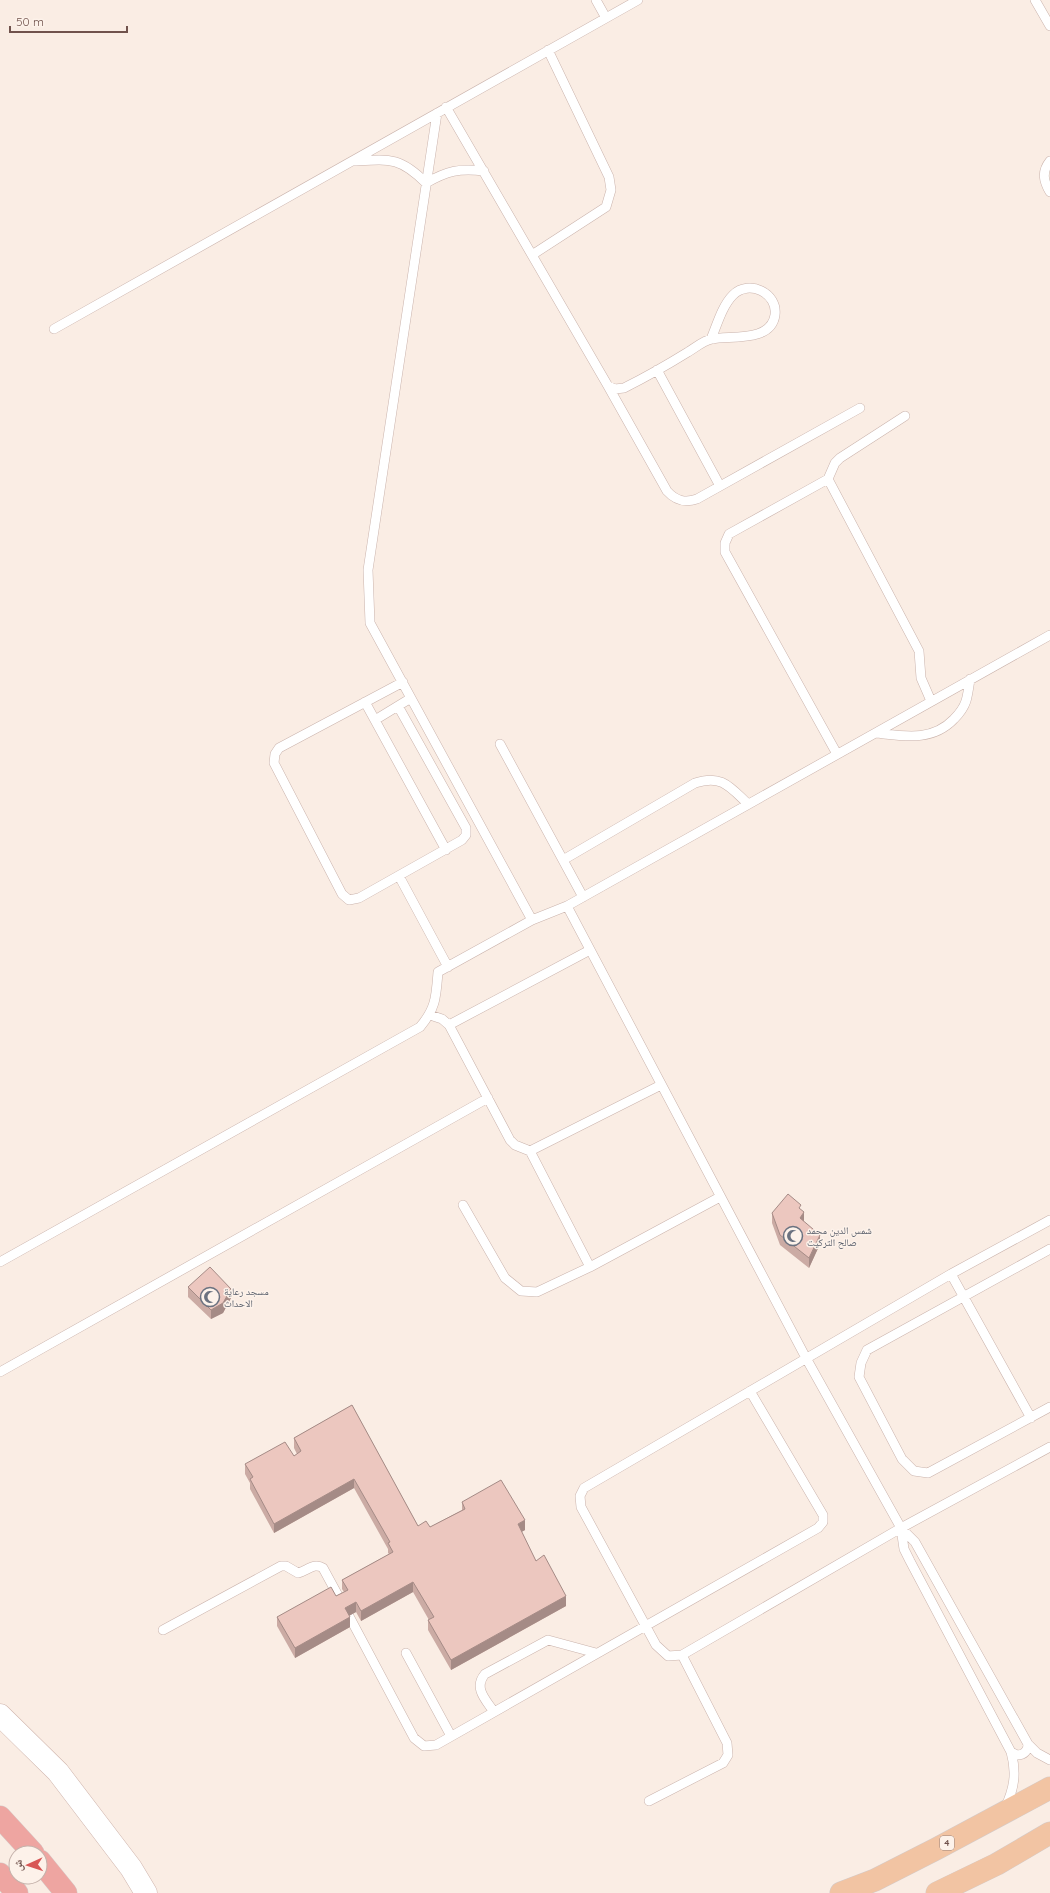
<svg xmlns="http://www.w3.org/2000/svg" width="1050" height="1893" viewBox="0 0 1050 1893" font-family="Quicksand,'Noto Naskh Arabic',sans-serif">
<style>
.lines{fill:none;stroke-linecap:round;stroke-linejoin:round}
.lane-casing{stroke:#cab3ac;stroke-width:10}
.secondary-casing{stroke:#cfb4ac;stroke-width:23}
.primary-casing{stroke:#d4cbc9;stroke-width:23}
.highway-casing{stroke:#d4cbc9;stroke-width:23}
.lane{stroke:#fff;stroke-width:9}
.secondary{stroke:#fff;stroke-width:22}
.primary{stroke:#f2c4a3;stroke-width:22}
.highway{stroke:#eea5a1;stroke-width:22}
.wall{fill:#cbaba4}
.shaded-wall{fill:#a58b86}
.building{fill:#ecc7bf;stroke:#a58b86}
.labels{text-anchor:middle;stroke-width:3;stroke-linejoin:round;paint-order:stroke}
.shield{fill:#fdf2ea;stroke:#9a827b;stroke-width:1}
.shield-label{font-size:9px;font-weight:bold;fill:#70524c}
.worship-label{font-size:10px;fill:#5b616d;stroke:#fdf2ea;text-anchor:start}
</style>
<rect width="100%" height="100%" fill="#faede4"/>
<g class="lines">
<defs>
<path id="lane" d="M 596,0 L 606,18
M 1035,0 L 1050,26
M 446,107 L 608,386 L 615,389 L 624,388 C 646,377 667,365 688,352 C 695,348 704,340 712,339 C 729,335 771,343 775,315 C 778,293 749,279 733,295 C 722,306 717,325 711,339
M 437,113 L 368,570 L 370,623 L 532,920
M 354,161 C 390,159 400,157 426,183 C 447,171 459,168 484,171
M 1050,161 C 1041,172 1044,182 1050,192
M 532,255 L 606,207 L 611,190 L 609,177 L 548,50
M 54,329 L 638,0
M 657,370 L 720,486
M 608,386 L 667,491 C 676,501 685,503 697,499 L 860,408
M 828,479 L 835,463 L 840,458 L 905,416
M 365,702 L 446,850
M 398,706 L 466,828 L 466,835 L 462,840 L 359,898 L 349,900 L 342,894 L 274,763 L 275,754 L 279,748 L 403,682
M 375,720 L 411,698
M 876,733 C 904,736 932,742 954,719 C 959,714 964,707 966,701 C 968,694 969,686 970,679
M 500,744 L 583,897
M 837,754 L 725,552 L 725,543 L 729,534 L 828,479 L 919,651 L 921,678 L 931,701
M 563,860 L 695,783 C 722,774 730,787 748,804
M 399,876 L 448,967
M 567,906 L 806,1358 L 901,1528 L 915,1542 L 1028,1744 L 1037,1753 L 1050,1760
M 430,1015 L 442,1019 L 449,1025 L 510,1140 L 515,1145 L 530,1151 L 590,1267
M 449,1025 L 590,950
M 530,1151 L 661,1085
M 463,1205 L 505,1278 L 521,1291 L 537,1292 L 590,1267 L 720,1197
M 1050,1220 L 951,1274 L 584,1488 L 580,1496 L 581,1507 L 656,1645 L 668,1656 L 682,1655 L 901,1528 L 1050,1447
M 1050,1249 L 867,1350 L 861,1363 L 859,1377 L 902,1459 L 914,1471 L 928,1473 L 1050,1407
M 0,1262 L 420,1027 C 436,1008 436,997 438,972 L 532,920 L 567,906 L 1050,635
M 951,1274 L 1031,1418
M 0,1372 L 488,1098
M 901,1528 L 904,1549 L 910,1561 L 1011,1752 C 1017,1773 1014,1789 1005,1808
M 349,1616 L 414,1738 L 424,1746 L 436,1745 L 818,1528 L 823,1522 L 823,1515 L 750,1391
M 163,1630 L 281,1566 L 286,1566 L 298,1573 C 307,1571 314,1562 323,1568 L 342,1603
M 406,1653 L 451,1736
M 494,1712 C 486,1700 473,1688 485,1674 L 548,1640 L 596,1653
M 1011,1752 L 1017,1755 C 1024,1755 1028,1751 1028,1744
M 649,1801 L 723,1763 L 728,1755 L 727,1743 L 682,1655"/>
<path id="secondary" d="M 0,1715 L 58,1772 L 131,1868 L 146,1893"/>
<path id="primary" d="M 841,1893 L 875,1880 L 936,1849 L 1050,1788
M 937,1893 L 997,1864 L 1050,1833"/>
<path id="highway" d="M 0,1817 L 33,1853
M 40,1861 L 66,1893
M 0,1874 L 17,1893"/>
</defs>
<use href="#lane" class="lane-casing"/>
<use href="#secondary" class="secondary-casing"/>
<use href="#primary" class="primary-casing"/>
<use href="#highway" class="highway-casing"/>
<use href="#lane" class="lane"/>
<use href="#secondary" class="secondary"/>
<use href="#primary" class="primary"/>
<use href="#highway" class="highway"/>
</g>
<path class="wall" d="M 801,1210 L 804,1222 L 820,1244 L 809,1268 L 780,1245 L 772,1223 L 772,1213 Z
M 188,1287 L 231,1298 L 223,1313 L 211,1319 L 188,1297 Z
M 352,1405 L 418,1526 L 430,1527 L 462,1510 L 462,1502 L 525,1530 L 521,1532 L 536,1561 L 566,1606 L 451,1670 L 428,1630 L 428,1620 L 429,1620 L 413,1592 L 361,1621 L 356,1612 L 349,1616 L 350,1627 L 295,1658 L 277,1626 L 277,1617 L 336,1596 L 344,1592 L 342,1589 L 342,1580 L 389,1554 L 388,1553 L 388,1549 L 354,1488 L 274,1533 L 250,1489 L 250,1483 L 245,1474 L 245,1464 L 294,1456 L 297,1454 L 294,1448 L 294,1438 Z"/>
<path class="shaded-wall" d="M 804,1212 L 804,1222 L 800,1218 Z
M 820,1235 L 820,1244 L 809,1268 L 809,1258 Z
M 231,1289 L 231,1298 L 223,1313 L 211,1319 L 211,1310 Z
M 354,1479 L 354,1488 L 274,1533 L 274,1524 Z
M 525,1520 L 525,1530 L 518,1534 L 518,1524 Z
M 413,1582 L 413,1592 L 361,1621 L 361,1611 Z
M 566,1596 L 566,1606 L 451,1670 L 451,1660 Z
M 356,1602 L 356,1612 L 345,1618 L 345,1608 Z
M 350,1617 L 350,1627 L 295,1658 L 295,1648 Z"/>
<path class="building" d="M 788,1194 L 801,1205 L 799,1208 L 804,1212 L 800,1218 L 820,1235 L 809,1258 L 780,1235 L 772,1213 Z
M 210,1267 L 231,1289 L 223,1303 L 211,1310 L 188,1287 Z
M 352,1405 L 418,1526 L 426,1521 L 430,1527 L 465,1509 L 462,1502 L 501,1480 L 525,1520 L 518,1524 L 536,1561 L 544,1555 L 566,1596 L 451,1660 L 428,1620 L 434,1617 L 413,1582 L 361,1611 L 356,1602 L 345,1608 L 350,1617 L 295,1648 L 277,1617 L 331,1587 L 336,1596 L 348,1590 L 342,1580 L 393,1552 L 388,1543 L 390,1542 L 354,1479 L 274,1524 L 250,1479 L 253,1477 L 245,1464 L 285,1442 L 294,1456 L 301,1451 L 294,1438 Z"/>
<defs>
<symbol id="mosque-ring" viewBox="-11 -11 22 22"><circle r="9.5" fill="#fdf2ea" stroke="#6b7280" stroke-width="1.5"/><path d="M3.5-4.9A6 6 0 1 0 3.5 4.9A5 5 0 1 1 3.5-4.9Z" fill="#6b7280"/></symbol>
</defs>
<g fill-rule="evenodd">
<use href="#mosque-ring" x="782" y="1225" width="22" height="22"/>
<use href="#mosque-ring" x="199" y="1286" width="22" height="22"/>
</g>
<g class="labels">
<rect class="shield" x="940" y="1836" width="14" height="14" rx="3"/>
<g class="shield-label">
<text x="947" y="1846">4</text>
</g>
<g class="worship-label">
<text x="807" y="1234">شمس الدين محمد<tspan x="807" dy="12">صالح التركيت</tspan></text>
<text x="224" y="1295">مسجد رعاية<tspan x="224" dy="12">الاحداث</tspan></text>
</g>
</g>
<g transform="translate(28 1865) rotate(267)"><circle r="19" fill="#fdf2ea" stroke="#c5b2ab"/>
<path d="M0-3L7 15L0 10L-7 15Z" fill="#d85655"/>
<text y="-6" font-size="11" font-weight="bold" text-anchor="middle" fill="#70524c">ش</text>
</g>
<path d="M10 26v6h117v-6" fill="none" stroke="#70524c" stroke-width="2"/>
<text x="16" y="26" font-size="12" fill="#70524c" stroke="#fdf2ea" stroke-width="3" paint-order="stroke">50 m</text>
</svg>
